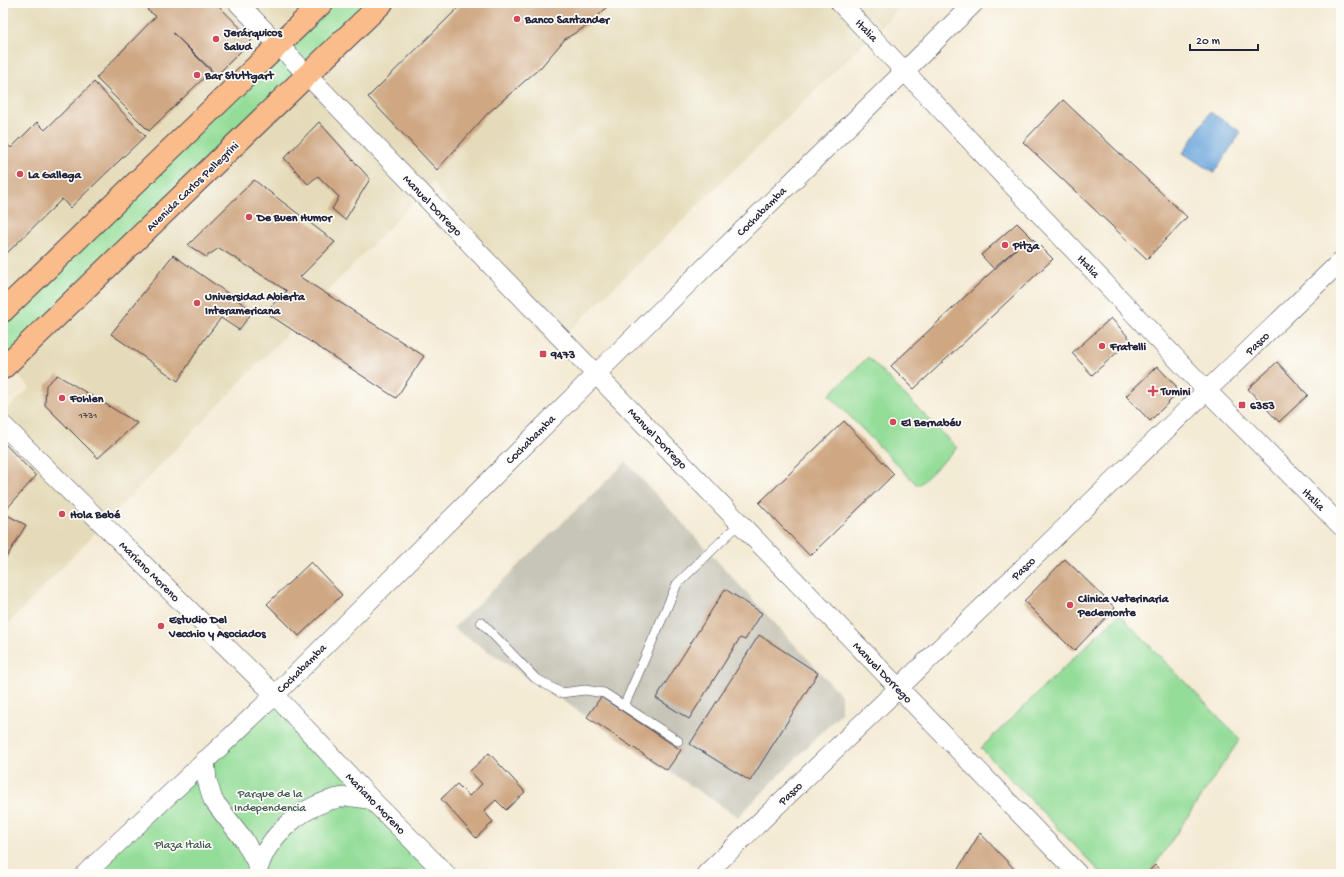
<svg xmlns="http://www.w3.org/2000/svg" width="1344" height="877" viewBox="0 0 1344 877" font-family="'Gochi Hand',sans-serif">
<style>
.built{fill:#e5dbba}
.industrial{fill:#c7c5b8}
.green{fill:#94dd99;stroke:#5b806a}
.water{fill:#6ca6dc;stroke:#47648c}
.building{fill:#cfa783}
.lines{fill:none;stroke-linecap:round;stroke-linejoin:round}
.lane-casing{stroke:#424052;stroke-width:10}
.street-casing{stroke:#424052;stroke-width:20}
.primary-casing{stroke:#424052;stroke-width:24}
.lane{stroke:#fff;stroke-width:9}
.street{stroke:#fff;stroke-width:19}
.primary{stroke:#f9bc8a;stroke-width:22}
.poi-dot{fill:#d1495b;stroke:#fdfcf7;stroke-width:1.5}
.labels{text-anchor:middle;stroke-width:3.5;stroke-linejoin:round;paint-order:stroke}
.number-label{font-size:10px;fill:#4d434d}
.poi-label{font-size:12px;font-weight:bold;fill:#22223b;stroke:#fdfcf7;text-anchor:start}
.street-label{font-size:12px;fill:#22223b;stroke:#fdfcf7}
.park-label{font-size:12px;fill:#445a57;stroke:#fdfcf7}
</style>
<rect width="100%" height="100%" fill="#fdfcf7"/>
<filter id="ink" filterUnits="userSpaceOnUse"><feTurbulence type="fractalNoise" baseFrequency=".025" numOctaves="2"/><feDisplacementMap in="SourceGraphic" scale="8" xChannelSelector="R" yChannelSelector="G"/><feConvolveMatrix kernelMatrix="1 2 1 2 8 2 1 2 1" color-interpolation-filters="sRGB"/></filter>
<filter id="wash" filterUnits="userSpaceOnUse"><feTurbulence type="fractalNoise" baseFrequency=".012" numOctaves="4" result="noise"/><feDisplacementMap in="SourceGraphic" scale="16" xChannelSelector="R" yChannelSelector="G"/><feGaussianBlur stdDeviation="0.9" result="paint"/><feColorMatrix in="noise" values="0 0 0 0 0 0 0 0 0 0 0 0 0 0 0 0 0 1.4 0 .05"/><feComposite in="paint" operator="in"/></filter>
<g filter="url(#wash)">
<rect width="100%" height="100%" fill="#f4ebd5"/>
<path class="built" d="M 3,3 L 905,3 L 551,349 L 433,182 L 3,629 L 3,413 L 30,388 L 3,360 Z"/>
<path class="industrial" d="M 626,462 L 841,695 L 841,713 L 738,817 L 453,628 Z"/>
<path class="green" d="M 322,3 L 382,3 L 3,368 L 3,311 Z
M 868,357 L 957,448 L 918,486 L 829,395 Z
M 1119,614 L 1240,739 L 1155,865 L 1146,874 L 1102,874 L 981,748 Z
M 275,695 L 446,874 L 85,874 Z"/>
<path class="water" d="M 1210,112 L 1241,132 L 1214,173 L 1183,153 Z"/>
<g id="blocks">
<path class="building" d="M 154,3 L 211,3 L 213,6 L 216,3 L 252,40 L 217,75 L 173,33 L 211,71 L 149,131 L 96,78 L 156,16 L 147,10 Z
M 463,3 L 611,3 L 590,24 L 565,39 L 541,67 L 488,113 L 437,170 L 368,97 Z
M 94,82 L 145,136 L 70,208 L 62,199 L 3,257 L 3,140 L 11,148 L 37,122 L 45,130 Z
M 1063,100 L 1187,217 L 1147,259 L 1023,142 Z
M 319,122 L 370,179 L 345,220 L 332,209 L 339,197 L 318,176 L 308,184 L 284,158 Z
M 254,180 L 335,242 L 300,277 L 424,356 L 396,398 L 265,312 L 287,291 L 219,248 L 206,257 L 188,245 Z
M 1017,223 L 1053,259 L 914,389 L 891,366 L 1017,248 L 993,268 L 981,255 Z
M 173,255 L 253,311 L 239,330 L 221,318 L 204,340 L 178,381 L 111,334 Z
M 1111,318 L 1131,340 L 1092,375 L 1072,353 Z
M 1277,362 L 1308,395 L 1279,422 L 1248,389 Z
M 1157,366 L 1176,386 L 1175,396 L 1150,421 L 1126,396 Z
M 57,375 L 137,423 L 98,458 L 45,405 L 46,385 Z
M 844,421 L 894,474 L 810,556 L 759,503 Z
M 3,442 L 36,476 L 3,513 Z
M 3,513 L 26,525 L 3,563 Z
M 1065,559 L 1115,608 L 1074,651 L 1024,601 Z
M 311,562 L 342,595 L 299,636 L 267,604 Z
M 725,589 L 762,613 L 745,640 L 740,638 L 689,719 L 656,698 Z
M 759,635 L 818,673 L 750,781 L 690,744 Z
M 601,697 L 681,750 L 667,770 L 587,717 Z
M 489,753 L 525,792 L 506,810 L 496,800 L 484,811 L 493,822 L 476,838 L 441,799 L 457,784 L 469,796 L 482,784 L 470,771 Z
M 980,833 L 1019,874 L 955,874 Z
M 1155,865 L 1164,874 L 1146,874 Z"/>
</g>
</g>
<g filter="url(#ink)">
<use href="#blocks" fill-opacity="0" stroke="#424052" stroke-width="1"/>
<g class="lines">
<defs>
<path id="lane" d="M 481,622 L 535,678 L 561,693 L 585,690 L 604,693 L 678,741
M 624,706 L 677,584 L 740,523"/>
<path id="street" d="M 238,3 L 1078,874
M 840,3 L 1207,391 L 1341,526
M 3,425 L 275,695 L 372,800 L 446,874
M 205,760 L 207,780 L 213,800 L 244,840 L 259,867
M 85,874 L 275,695 L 596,374 L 974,3
M 257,874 C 265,836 306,802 345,797 C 353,796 364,799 372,800
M 706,874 L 1341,261"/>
<path id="primary" d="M 3,311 L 322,3
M 3,368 L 382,3"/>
</defs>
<use href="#lane" class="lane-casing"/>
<use href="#street" class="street-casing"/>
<use href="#primary" class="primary-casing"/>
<use href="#lane" class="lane"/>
<use href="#street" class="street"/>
<use href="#primary" class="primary"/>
</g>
</g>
<g class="poi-dot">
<circle cx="517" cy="19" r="4"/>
<circle cx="216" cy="39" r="4"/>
<circle cx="197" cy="75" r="4"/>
<circle cx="20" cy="174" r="4"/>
<circle cx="249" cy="217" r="4"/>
<circle cx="1005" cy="245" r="4"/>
<circle cx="197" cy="303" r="4"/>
<circle cx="1102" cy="346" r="4"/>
<rect x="539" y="350" width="8" height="8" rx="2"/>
<path d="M1151 385h4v4h4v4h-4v4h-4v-4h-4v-4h4z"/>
<circle cx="62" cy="398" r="4"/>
<rect x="1238" y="401" width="8" height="8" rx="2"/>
<circle cx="893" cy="422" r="4"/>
<circle cx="62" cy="514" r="4"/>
<circle cx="1070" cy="605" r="4"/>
<circle cx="161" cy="626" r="4"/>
</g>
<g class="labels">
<g class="number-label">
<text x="88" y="418">1731</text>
</g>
<g class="poi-label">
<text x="525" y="23">Banco Santander</text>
<text x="224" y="36">Jerárquicos<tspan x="224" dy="14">Salud</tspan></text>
<text x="205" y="79">Bar Stuttgart</text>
<text x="28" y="178">La Gallega</text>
<text x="257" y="221">De Buen Humor</text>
<text x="1013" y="249">Pitza</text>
<text x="205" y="300">Universidad Abierta<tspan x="205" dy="14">Interamericana</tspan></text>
<text x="1110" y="350">Fratelli</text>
<text x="551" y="358">9473</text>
<text x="1161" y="395">Tumini</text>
<text x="70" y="402">Fohlen</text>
<text x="1250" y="409">6353</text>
<text x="901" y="426">El Bernabéu</text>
<text x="70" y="518">Hola Bebé</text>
<text x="1078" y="602">Clinica Veterinaria<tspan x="1078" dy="14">Pedemonte</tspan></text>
<text x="169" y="623">Estudio Del<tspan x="169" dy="14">Vecchio y Asociados</tspan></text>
</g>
<g class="street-label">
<text transform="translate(867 30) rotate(46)" y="4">Italia</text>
<text transform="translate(192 186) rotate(-44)" y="4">Avenida Carlos Pellegrini</text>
<text transform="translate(433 205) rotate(46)" y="4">Manuel Dorrego</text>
<text transform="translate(761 211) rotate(-45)" y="4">Cochabamba</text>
<text transform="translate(1089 266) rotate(47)" y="4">Italia</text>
<text transform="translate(1257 343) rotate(-44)" y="4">Pasco</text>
<text transform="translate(658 438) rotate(46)" y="4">Manuel Dorrego</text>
<text transform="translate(530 439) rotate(-45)" y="4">Cochabamba</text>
<text transform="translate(1314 499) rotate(45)" y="4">Italia</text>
<text transform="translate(1023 568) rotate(-44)" y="4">Pasco</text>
<text transform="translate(150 571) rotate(45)" y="4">Mariano Moreno</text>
<text transform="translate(301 668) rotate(-45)" y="4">Cochabamba</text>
<text transform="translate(883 672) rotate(46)" y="4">Manuel Dorrego</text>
<text transform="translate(790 793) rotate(-44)" y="4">Pasco</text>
<text transform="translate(376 803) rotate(46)" y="4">Mariano Moreno</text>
</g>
<g class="park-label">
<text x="270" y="797">Parque de la<tspan x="270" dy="14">Independencia</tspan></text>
<text x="183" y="848">Plaza Italia</text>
</g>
</g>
<rect width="1344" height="877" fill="none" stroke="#fdfcf7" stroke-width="16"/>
<path d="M1190 44v6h68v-6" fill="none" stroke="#22223b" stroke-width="2"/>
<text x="1196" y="44" font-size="12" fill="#22223b" stroke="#fdfcf7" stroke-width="3" paint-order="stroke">20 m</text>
</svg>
